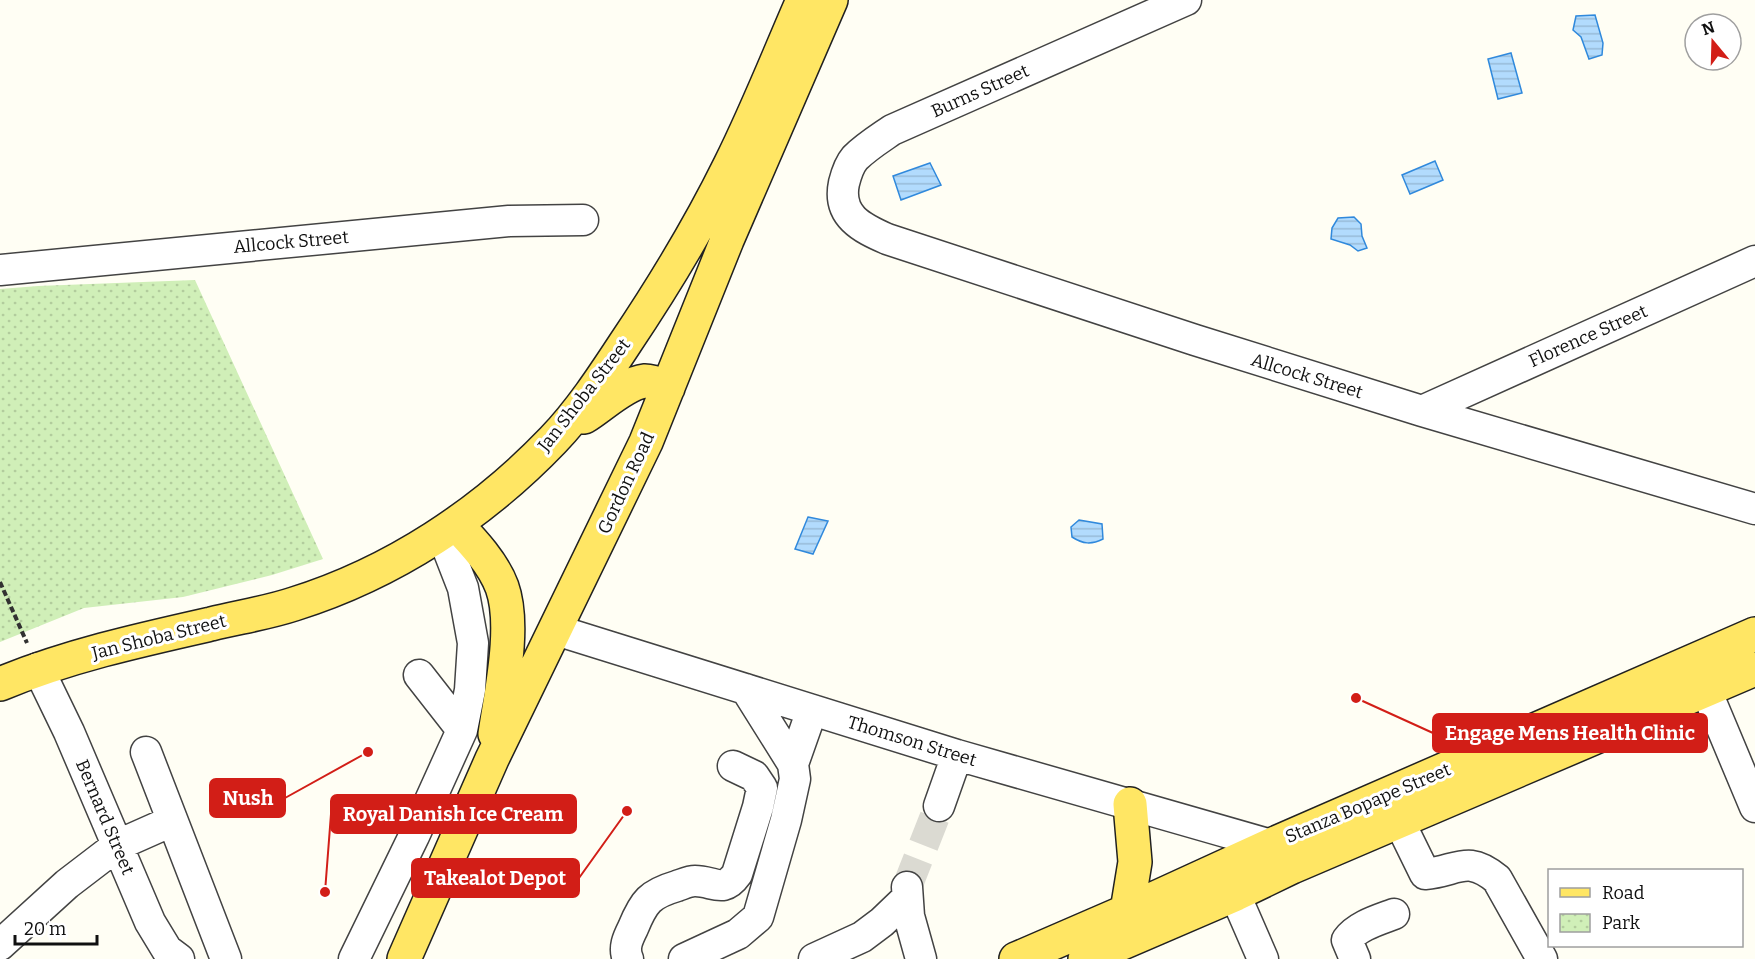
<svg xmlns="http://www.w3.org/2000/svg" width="1755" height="959" viewBox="0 0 1755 959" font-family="Bitter,serif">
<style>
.park{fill:url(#park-dots)}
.water{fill:url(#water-rules);stroke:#3089dc;stroke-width:1.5}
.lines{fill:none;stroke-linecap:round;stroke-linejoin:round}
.minor-tunnel{stroke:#dbdad2;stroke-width:30;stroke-dasharray:30 15;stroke-linecap:butt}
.minor-casing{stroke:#434343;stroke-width:33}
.major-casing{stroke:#212121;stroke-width:36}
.path{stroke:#323232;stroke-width:4;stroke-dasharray:6 3;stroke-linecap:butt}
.minor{stroke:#fff;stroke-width:30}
.major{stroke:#ffe664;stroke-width:33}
.labels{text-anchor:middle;stroke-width:6;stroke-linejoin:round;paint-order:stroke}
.street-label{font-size:18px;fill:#101010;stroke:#fff}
.leader{fill:none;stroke:#d21e17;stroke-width:2}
.callout-dot{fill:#d21e17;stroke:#fff;stroke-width:2}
.callout{fill:#d21e17;stroke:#d21e17;stroke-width:2}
.callout-label{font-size:20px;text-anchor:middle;font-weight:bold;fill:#fff}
</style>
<defs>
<pattern id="park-dots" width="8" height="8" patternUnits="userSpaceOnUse" patternTransform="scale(1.5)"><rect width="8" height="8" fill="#d0efb8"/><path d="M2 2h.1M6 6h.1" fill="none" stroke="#b2cc9d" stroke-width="1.8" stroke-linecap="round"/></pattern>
<pattern id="water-rules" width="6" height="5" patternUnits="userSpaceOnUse" patternTransform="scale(1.5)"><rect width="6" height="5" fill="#b2dbfd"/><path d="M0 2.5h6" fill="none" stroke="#98bbd8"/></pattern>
</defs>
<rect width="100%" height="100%" fill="#fffef4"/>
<path class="park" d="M 195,280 L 323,559 L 272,575 L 183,597 L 84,608 L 0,642 L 0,289 L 38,286 Z"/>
<path class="water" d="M 1595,15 L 1603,43 L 1602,55 L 1589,59 L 1581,37 L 1573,30 L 1576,16 Z
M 1511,53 L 1522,93 L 1498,99 L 1488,59 Z
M 1435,161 L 1443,180 L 1410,194 L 1402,175 Z
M 930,163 L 941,185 L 901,200 L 893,176 Z
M 1354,217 L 1361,224 L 1362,236 L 1367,248 L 1358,251 L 1350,245 L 1331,239 L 1332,228 L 1338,218 Z
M 808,517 L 828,521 L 813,554 L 795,549 Z
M 1079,520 L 1102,524 L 1103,539 C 1091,545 1083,544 1072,537 L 1071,527 Z"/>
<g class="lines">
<path class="minor-tunnel" d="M 907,887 L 939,806"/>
<defs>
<path id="minor" d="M 1186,0 L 892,130 C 879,139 866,147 855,158 C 849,165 846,175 844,183 C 837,216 862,228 887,239 L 1195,340 L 1422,411 L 1755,509
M 0,270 L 509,221 L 583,220
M 1422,411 L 1755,261
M 556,630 L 957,755 L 1271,845
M 38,668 L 69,732 L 150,922 L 167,950 L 179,959
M 419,675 L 462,730
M 1706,690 L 1755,807
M 146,752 L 226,959
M 793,764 L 812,710
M 939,806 L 957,755
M 1399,821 L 1425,874 C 1458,871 1467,854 1497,879 L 1542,959
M 1226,874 L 1263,959
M 907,887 L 909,916 L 921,959
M 0,945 L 67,884 L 118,845 L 172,821
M 354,959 L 414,836 L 462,730 L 470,690 L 473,643 L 463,588 L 442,534
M 628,959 C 623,948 628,938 633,928 C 644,901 650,894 677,886 C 683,884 689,881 695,881 C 714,881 723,894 737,874 L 758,807 L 762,788 L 754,776 L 733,766
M 684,959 L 738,934 L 758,917 L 786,820 L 795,779 L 793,764 L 746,689
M 814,959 L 862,937 L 882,922 L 906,899
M 1355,959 L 1347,940 C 1357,926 1378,920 1394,914"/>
<path id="major" d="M 584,417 C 601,407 625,383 645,381 C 653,381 661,385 668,388
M 456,524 C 473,542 493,563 502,587 C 516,626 501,692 495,734
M 0,684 C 68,656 140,640 211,624 C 239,617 267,613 294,604 C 393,573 482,514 553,440 C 580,412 603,377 624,345 C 663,287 699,228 730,165 C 757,111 779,55 803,0
M 1127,911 L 1135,862 L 1130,804
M 404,959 L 492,759 L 646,442 L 727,240 L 831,0
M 1016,959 L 1127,911 L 1271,845 L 1755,634
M 1085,959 L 1236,894 L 1292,867 L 1755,669"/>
</defs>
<use href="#minor" class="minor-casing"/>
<use href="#major" class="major-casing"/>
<path class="path" d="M 0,582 L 27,643"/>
<use href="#minor" class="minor"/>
<use href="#major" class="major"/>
</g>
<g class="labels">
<g class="street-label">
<text transform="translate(980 91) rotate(-24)" y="6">Burns Street</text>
<text transform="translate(291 242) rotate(-5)" y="6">Allcock Street</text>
<text transform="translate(1588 336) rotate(-24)" y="6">Florence Street</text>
<text transform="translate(1307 376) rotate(17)" y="6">Allcock Street</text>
<text transform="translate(584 395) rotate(-52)" y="6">Jan Shoba Street</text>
<text transform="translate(626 483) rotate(-65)" y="6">Gordon Road</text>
<text transform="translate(159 637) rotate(-14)" y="6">Jan Shoba Street</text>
<text transform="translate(912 741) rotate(17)" y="6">Thomson Street</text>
<text transform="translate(1368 803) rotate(-23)" y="6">Stanza Bopape Street</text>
<text transform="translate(105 817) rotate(67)" y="6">Bernard Street</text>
</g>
</g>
<path class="leader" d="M1356 698L1433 733M368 752L285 798M325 892L331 814M627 811L579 878"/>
<g class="callout-dot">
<circle cx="1356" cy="698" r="6"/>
<circle cx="368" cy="752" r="6"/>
<circle cx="325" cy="892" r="6"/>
<circle cx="627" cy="811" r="6"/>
</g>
<g class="callout">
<rect x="1433" y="714" width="274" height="38" rx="6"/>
<rect x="210" y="779" width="75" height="38" rx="6"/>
<rect x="331" y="795" width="245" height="38" rx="6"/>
<rect x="412" y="859" width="167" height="38" rx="6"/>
</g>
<g class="callout-label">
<text x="1570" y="740">Engage Mens Health Clinic</text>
<text x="248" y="805">Nush</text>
<text x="453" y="821">Royal Danish Ice Cream</text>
<text x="495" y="885">Takealot Depot</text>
</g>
<rect x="1548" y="869" width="195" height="78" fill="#ffffff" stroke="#9f9f9f" stroke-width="1.5"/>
<rect x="1560" y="888" width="30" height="9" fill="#ffe664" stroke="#9f9f9f" stroke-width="1.5"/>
<text x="1602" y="899" font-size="18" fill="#101010">Road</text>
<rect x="1560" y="914" width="30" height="18" fill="url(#park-dots)" stroke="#9f9f9f" stroke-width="1.5"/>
<text x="1602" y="929" font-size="18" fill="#101010">Park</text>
<g transform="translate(1713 42) rotate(341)"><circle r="28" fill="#ffffff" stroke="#9f9f9f" stroke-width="1.5"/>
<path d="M0-4.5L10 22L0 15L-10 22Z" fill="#d21e17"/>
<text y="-9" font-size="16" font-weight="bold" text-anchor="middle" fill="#101010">N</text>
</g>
<path d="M15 935v9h82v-9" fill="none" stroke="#101010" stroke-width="3"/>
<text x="24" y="935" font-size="18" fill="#101010" stroke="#ffffff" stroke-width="4.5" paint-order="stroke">20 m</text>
</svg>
